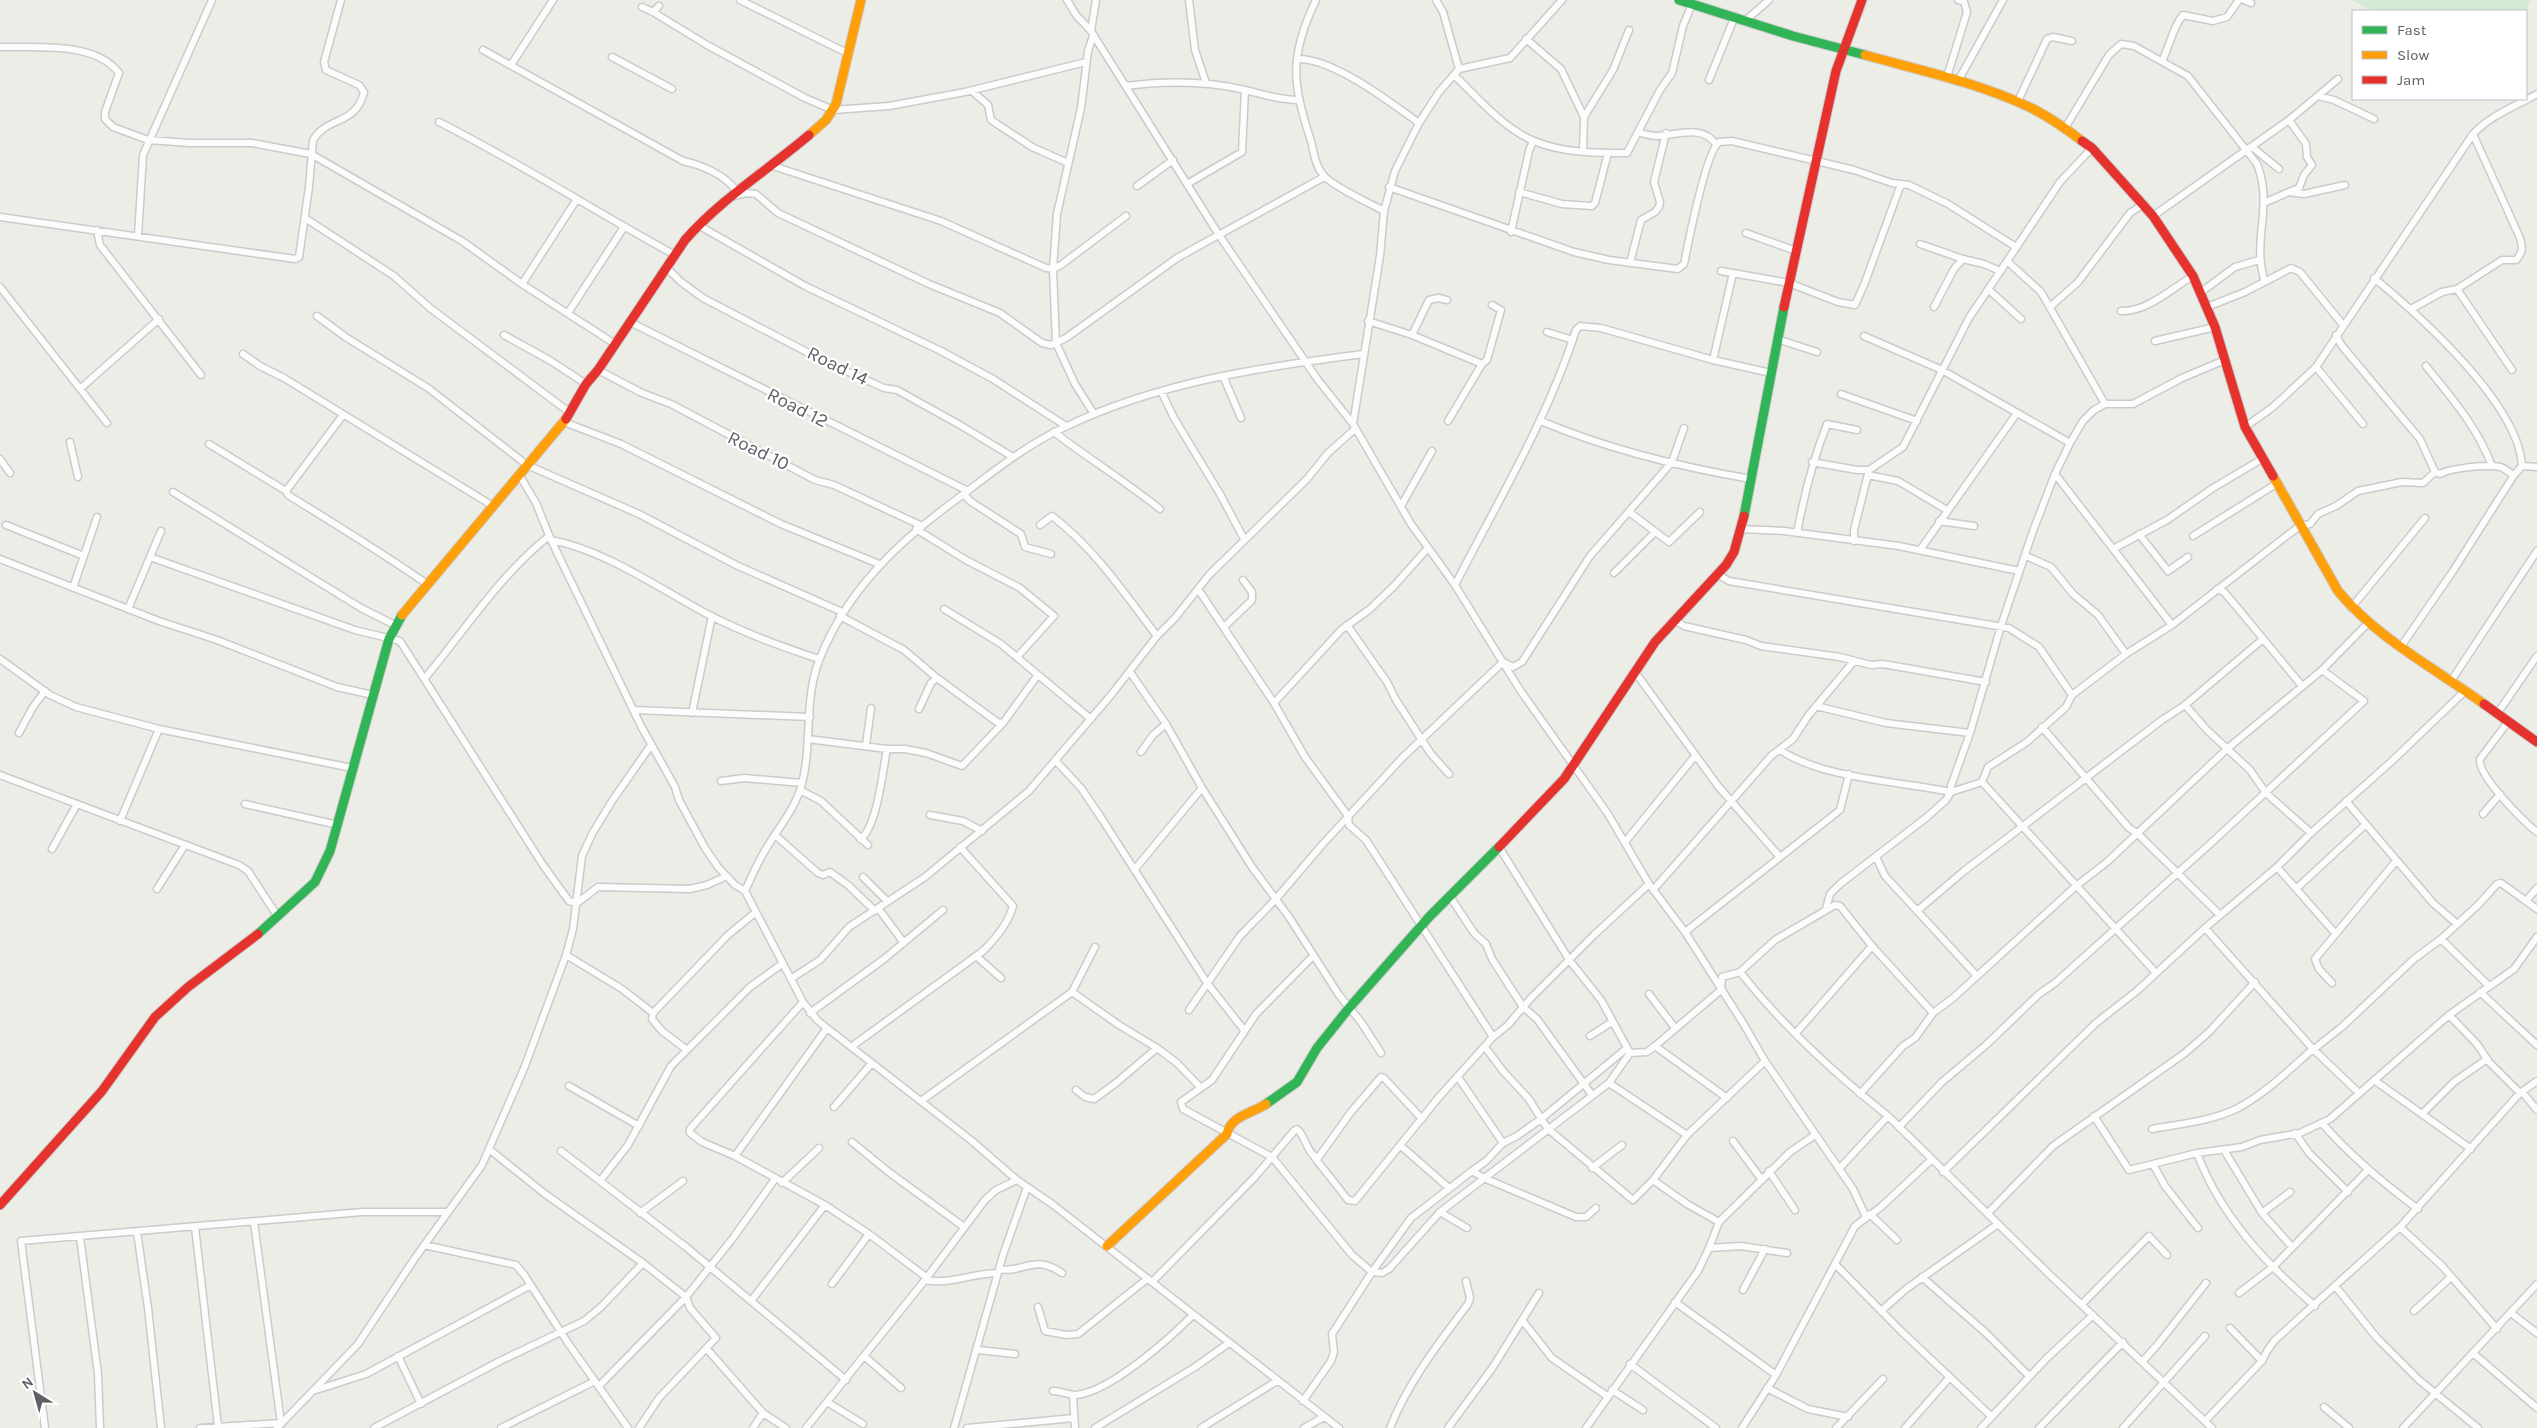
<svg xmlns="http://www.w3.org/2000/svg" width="2537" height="1428" viewBox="0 0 2537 1428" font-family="Karla,sans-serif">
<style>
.green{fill:#d4ead4}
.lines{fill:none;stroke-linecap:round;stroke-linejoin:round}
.street-casing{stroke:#cacbca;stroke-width:9}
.fast-casing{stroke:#cbcbcb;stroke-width:11}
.slow-casing{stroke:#cbcbcb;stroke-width:11}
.jam-casing{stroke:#cbcbcb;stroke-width:11}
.street{stroke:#fcfcfc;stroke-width:6}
.fast{stroke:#30b455;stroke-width:9}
.slow{stroke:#ff9f0a;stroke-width:9}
.jam{stroke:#e5322d;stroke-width:9}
.labels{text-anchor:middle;stroke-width:4.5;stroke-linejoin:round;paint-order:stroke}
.street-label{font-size:19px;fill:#5c6066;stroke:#fff}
</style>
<rect width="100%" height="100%" fill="#edede8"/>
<path class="green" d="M 2351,0 L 2530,0 L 2526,15 L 2526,11 L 2372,11 Z"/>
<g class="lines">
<defs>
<path id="street" d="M 740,0 L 849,54
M 1067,0 L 1076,15 L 1091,31 L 1219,235 L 1318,380 L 1353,424 L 1411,524 L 1455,585 L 1520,690 L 1608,814 L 1649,884 L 1685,932 L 1743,1023 L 1765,1061 L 1853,1189 L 1866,1217
M 1189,0 L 1195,50 L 1206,83
M 1316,0 C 1289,56 1292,83 1311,141 C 1314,153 1315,166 1324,176 C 1334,187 1369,203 1384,211
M 1436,0 L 1443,12 L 1459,69
M 2244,0 L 2251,3
M 642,7 L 653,12 L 659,6
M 653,12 L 707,45 L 805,98 L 833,110 L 889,106 L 965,92 L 1086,62
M 1746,20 L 1769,0
M 1091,31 L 1096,0
M 1093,36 L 1088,51 L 1081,108 L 1057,214 L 1053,269 L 1056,343 L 1075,384 L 1094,414
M 1526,39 L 1561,69 L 1584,117
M 0,47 C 36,48 95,41 119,73 L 105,112 L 105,119 L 113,127 L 148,140 L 190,143 L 252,143 L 311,154 L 462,241 L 522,284 L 615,344
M 483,50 L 683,161 C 702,165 726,175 737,192
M 612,57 L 672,89
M 1297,59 C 1333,58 1390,102 1419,123
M 2162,61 C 2170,46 2172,28 2183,15 L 2213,21 L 2227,17 L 2239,0
M 511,65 L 553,0
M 1454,75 C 1478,98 1503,128 1534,141 C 1562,153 1597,153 1627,153 L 1660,90 L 1672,73 L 1683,26 L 1692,4
M 1947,77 L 1967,12 L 1964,2 L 1958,0
M 1709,80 L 1735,16
M 1958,81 L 2003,0
M 1126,86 C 1165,81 1206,81 1245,90 C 1263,94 1279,100 1298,100
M 972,91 L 988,105 L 991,120 L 1032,147 L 1068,163
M 2318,96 L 2334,100 L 2374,119
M 2018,101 L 2047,39 L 2053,37 L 2072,41
M 439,122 C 520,163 596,212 675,255
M 2065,128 L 2109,55 L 2121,44 L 2134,46 L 2188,76 L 2257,164 C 2274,206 2251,241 2265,282
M 1638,132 C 1644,134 1651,136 1657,136 C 1678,135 1701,124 1716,144
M 2252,147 L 2279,169
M 1583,151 L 1584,117 L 1613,70 L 1629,30
M 773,166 L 941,221 L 1046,268 L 1053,269 L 1061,265 L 1126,216
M 1187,184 L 1242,152 L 1245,90
M 1137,186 L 1173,160
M 1389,187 L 1574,252 L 1609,260 L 1678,269 L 1684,264 C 1688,244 1706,151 1719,142 L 1732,141 L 1854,170 L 1892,183 L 1909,185 L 1948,204 L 2016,247
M 1519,192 L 1562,204 L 1592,206 L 1595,203 L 1608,153
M 2289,192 L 2299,188 L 2304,175 L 2312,165 L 2307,157 L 2306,144 L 2289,120
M 733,196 L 747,193 L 756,194 L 778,213 L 929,284 L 1000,313 L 1042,343 L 1051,345 L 1066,338 L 1177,258 L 1324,177
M 2266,202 L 2289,192 L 2304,194 L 2345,185
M 2153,216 L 2289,120 L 2338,79
M 0,217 L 295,259 L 299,257 L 309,187 L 313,140 C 327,116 356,126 364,92 L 359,85 L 326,70 L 324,62 L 341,0
M 305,218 L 394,276 L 430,308 L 569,412
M 698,225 L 805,286 L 941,351 L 993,379 L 1066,426
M 97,230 L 100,245 L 201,375
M 1511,232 L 1529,151 L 1533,141
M 1746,233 L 1796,251
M 138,236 L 143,155 L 212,0
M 1920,244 L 1963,259
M 2007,261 L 2041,292 L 2105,404
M 1630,263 L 1641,220 L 1655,212 L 1659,207 L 1660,202 L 1654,182 L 1666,133
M 667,268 L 681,282 L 703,298 L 824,361 L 884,388 L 897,390 L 960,425 L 1013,457
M 1721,271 L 1789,283 L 1838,302 L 1855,305 L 1864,285 L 1901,184
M 2374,278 C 2420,316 2519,404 2522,466
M 522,284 L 577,199
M 0,287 L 107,423
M 1988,289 L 2021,319
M 2457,289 L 2512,370
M 2201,292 L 2235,267 L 2259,260
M 1934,307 L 1954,269 L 1963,259 L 1984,264 L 2000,271
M 2050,307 L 2078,282 L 2130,213 L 2142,205
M 2207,307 L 2245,292 L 2291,268 L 2300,272 L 2343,325
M 2411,309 L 2442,292 L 2457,289 L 2502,260 L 2516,260 C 2523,252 2523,248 2520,238 L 2473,134
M 2121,311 C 2147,312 2171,289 2193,276
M 568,313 L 624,227
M 317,316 L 347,338 L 428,388 L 527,465 L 639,514 L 736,565 L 842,612
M 1368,321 L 1412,335 L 1482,364
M 630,322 L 968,491
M 1547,332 L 1573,340
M 504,335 L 551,361 L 586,384
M 1412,335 L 1429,300 L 1438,298 L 1447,300
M 2336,335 L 2342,346 L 2420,439 L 2435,472
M 1864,336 L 1942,370 L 2070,443
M 1777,339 L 1817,352
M 2155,341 L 2215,327
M 243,354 L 260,366 L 284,378 L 493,506
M 1713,360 L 1733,273
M 2426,366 C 2453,400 2476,425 2492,466
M 2316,367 L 2363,424
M 598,370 L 642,393 L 671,404 L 815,480 L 834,485 L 922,526
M 1223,376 L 1241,418
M 81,388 L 159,319
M 1161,391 L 1174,418 L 1220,494 L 1244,539
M 1841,394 L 1917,421
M 1448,421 L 1482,364 L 1487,360 L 1501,310 L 1492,305
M 1541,421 C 1607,449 1681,467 1751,479
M 564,422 L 621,444 L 781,524 L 879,564
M 1353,424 L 1380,256 L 1384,211 L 1395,171 L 1419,123 L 1439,92 L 1459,69 L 1510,58 L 1562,0
M 2245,427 L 2273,407 L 2316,367 L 2473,134 C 2491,115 2514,107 2537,94
M 1054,432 C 1089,459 1125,481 1160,509
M 70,442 L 78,477
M 209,444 L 286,491 L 288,495 C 335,524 381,552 427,584
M 0,459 L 10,473
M 1812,462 L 1857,470 L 1869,470
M 2055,474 L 2172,625
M 1868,475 L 1898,481 L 1947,510
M 520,476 L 536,503 L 551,540 L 641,726 L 675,787 L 679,800 L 705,848 L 718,867 L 735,885 L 745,891 L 803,1002 L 818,1021 L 972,1141 L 1017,1180 L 1052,1204 L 1339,1428
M 286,491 L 343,415
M 173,492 L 361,608 L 395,625
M 964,494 L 970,501 L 1021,534 L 1025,547 L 1051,554
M 1401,506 L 1432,451
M 1629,512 L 1669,542 L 1700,512
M 1939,521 L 1974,526
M 6,525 L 84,556
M 1040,525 L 1052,516 C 1095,549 1124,593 1157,636
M 916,529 L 966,560 L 1020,588 L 1054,616 L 1017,657
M 1741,529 L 1784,531 L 1899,546 L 2019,571
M 1797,533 C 1804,495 1813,460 1827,424 L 1857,430
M 2139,534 L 2168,571 L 2188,557
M 2193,536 L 2276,484
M 551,540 C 605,550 660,589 709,615 C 744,633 782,647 819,659
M 1854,541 L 1854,530 L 1869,470 L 1903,447 L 1969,318 L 2060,182 L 2092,148
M 2113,549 L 2167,520 L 2213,488 L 2262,459
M 1920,550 L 2017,413
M 2026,556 L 2051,567 L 2073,594 L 2098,615 L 2126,654
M 150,557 L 355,630 L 400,641 L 543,865 L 569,901 L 577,903 L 598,887 L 690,889 L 707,885 L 727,876
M 0,559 L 159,621 L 217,640 L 337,687 L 373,695
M 1614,573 L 1654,533
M 1717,574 L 1729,581 L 2009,628 L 2039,647 L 2072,695
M 1455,585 C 1498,501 1547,420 1576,330 L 1580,326 L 1601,328 L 1713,360 L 1771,373
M 73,588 L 97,517
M 1198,589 L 1274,703 L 1305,757 L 1348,816 L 1349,825 L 1366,840 L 1493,1037
M 2217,589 L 2224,592 L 2236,606 L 2302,686
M 2351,608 L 2425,518
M 128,609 L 161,531
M 944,609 L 1001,644 L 1091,719
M 840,616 L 904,650 L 937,678 L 931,683 L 919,709
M 1675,620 L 1684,626 L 1746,640 L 1761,646 L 1840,657 L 1871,665 L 1883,664 L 1986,682
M 1347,625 L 1387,682 L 1396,700 L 1431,754 L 1449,774
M 1224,627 L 1252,600 L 1252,592 L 1243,580
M 2400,648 L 2453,571 L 2514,475
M 0,659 L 50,695 L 76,707 L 159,729 L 352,768
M 1130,672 L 1166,724 L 1202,788 L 1252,867 L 1289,917 L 1339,995 L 1361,1022 L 1381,1053
M 1635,672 L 1718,786 L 1779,856
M 425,678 C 465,630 500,575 549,536
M 937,678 L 997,722 L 1003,723
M 2451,681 L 2537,551
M 1274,703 L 1341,630 L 1370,609 L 1394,586 L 1427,549
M 2185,705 L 2207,730 L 2250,770 L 2266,793 L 2311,833
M 1816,706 L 1886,723 L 1970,733
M 634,710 L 810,717
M 692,713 L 712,616
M 2497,714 L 2537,656
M 2508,722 L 2480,759 C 2477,775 2524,822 2537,832
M 2042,727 L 2129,828 L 2137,833 L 2220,915
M 19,733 L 33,707 L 45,691
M 808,739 L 887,749 L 905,749 L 926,753 L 962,766 L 1003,723 L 1037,676
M 866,745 L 871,708
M 1780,750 C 1823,779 1900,781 1951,792 L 1951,786 L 1970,733 L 2001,626 L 2033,531 L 2055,474 L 2070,443 L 2083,421 L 2094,410 L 2105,404 L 2133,404 L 2182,378 L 2225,360
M 1141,752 L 1153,735 L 1166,724
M 1055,760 L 1081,788 L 1102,819 L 1207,983 L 1244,1030
M 0,775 L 239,865 L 248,871 L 278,917
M 721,781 L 744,778 L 802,783
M 1982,782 L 1988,767 L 2027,742 L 2066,707 L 2072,695 L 2126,654 L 2172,625 L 2289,534 L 2300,526 L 2310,524 L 2318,514 L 2336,506 L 2358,491 L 2402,482 L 2423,483 L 2435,472 L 2440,474 C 2451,468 2487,464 2500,467 C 2505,468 2509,473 2514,475 L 2522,466 L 2537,467
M 1982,782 L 2156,973
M 800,790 L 821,801 L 868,845
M 2346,801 L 2433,903 L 2456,923
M 245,804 L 338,825
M 2483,814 L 2500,794
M 930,815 L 963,821 L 982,831
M 120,821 L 159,729
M 775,835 L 818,873 L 823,875 L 830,872 L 848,885 L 875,911
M 860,839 C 877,829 883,769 887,749
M 1625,842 L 1695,756
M 1499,847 L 1570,961 L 1601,1000 L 1630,1053
M 52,849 L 77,804
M 1876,857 L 1885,876 L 1977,976
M 2277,867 L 2335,933
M 1135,869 L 1202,788
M 863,877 L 887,901
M 2297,888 L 2365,825
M 157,889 L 185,845
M 1653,890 L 1772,755 L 1793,739 L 1808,716 L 1854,661
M 745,891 C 751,878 756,866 763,854 C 775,832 794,811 801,787 C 813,746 803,699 820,658 C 847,591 896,544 953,502 C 989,475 1024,446 1065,427 C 1158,382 1262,367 1363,354
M 1451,898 L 1474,933 L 1486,944 L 1492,959 L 1523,1007 L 1537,1019 L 1592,1095
M 2526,901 L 2537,888
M 878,908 L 904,943
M 1826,909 L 1830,894 L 1840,884 L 1927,817 L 1946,800 L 1951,792 L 1982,782
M 1917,911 L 1964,871 L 2162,720 L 2185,705 L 2263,639
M 2205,928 L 2313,1049 L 2359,1093
M 1685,932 L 1840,810 L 1849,774
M 2441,939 L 2488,985
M 566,955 L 622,989 L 653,1013
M 976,956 L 1001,978
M 1313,956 L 1256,1014 L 1212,1080 L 1181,1102 L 1183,1109 L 1272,1157 L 1352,1255 L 1372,1272 L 1411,1218 L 1472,1171 L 1484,1178 L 1576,1217 L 1586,1217 L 1596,1208
M 1740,972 L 1775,940 L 1835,905 L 1840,906 L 1872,946 L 1933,1013
M 792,978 L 820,960 L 849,927 L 925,877 L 1029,791 L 1111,695 L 1157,636 L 1175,618 L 1209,575 L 1307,479 L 1328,453 L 1355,429
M 2332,983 L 2319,969 L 2315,959 L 2396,861
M 1072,992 L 1119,1025 L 1157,1048 L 1177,1063 L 1200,1087
M 2480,992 L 2537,1045
M 1649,994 L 1675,1028
M 803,1002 L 690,1129 L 690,1133 L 702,1142 L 735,1156 L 825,1205 L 869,1234 L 926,1277
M 1189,1010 L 1240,936 L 1276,899 L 1321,846 L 1402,758 L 1503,662 L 1513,667 L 1522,662 L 1590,556 L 1672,462 L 1684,428
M 810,1013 L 884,959 L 943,910
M 2449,1015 L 2477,1044 L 2489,1062 L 2520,1093
M 1796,1033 L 1872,946
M 1590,1036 L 1612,1022
M 1655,1046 L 1727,1098
M 851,1047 L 983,951 C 995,939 1009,922 1013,906 L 960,847
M 1485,1047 L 1503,1071 L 1528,1098 L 1548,1129 L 1633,1200 L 1653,1180 L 1687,1135 L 1765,1061
M 2314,1049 L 2343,1026 L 2414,959 L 2441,939 L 2479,904 L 2497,884 L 2501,883 L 2537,909
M 687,1050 L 662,1031 L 652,1019 L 653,1013 L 728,935 L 756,912
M 1458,1077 L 1503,1143
M 2374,1080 L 2471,1149
M 1609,1083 L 1687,1135
M 569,1086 L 639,1126
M 1076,1090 L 1085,1097 L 1094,1099 L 1116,1083 L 1157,1048
M 2523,1093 L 2537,1110
M 1860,1094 L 1903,1046 L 1915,1038 L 1933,1013 L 1953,998 L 2076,886 L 2107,862 L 2228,748 L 2322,670 L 2368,623
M 921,1101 L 1072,992 L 1095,947
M 834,1107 L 872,1063
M 2422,1114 L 2454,1082 L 2487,1059
M 2094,1116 L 2129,1170 L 2197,1153 L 2242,1147 L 2260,1140 L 2300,1133 L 2330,1119 L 2449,1015 L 2514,969 L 2537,937
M 2322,1123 C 2350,1156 2383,1183 2418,1209
M 1899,1127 L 1942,1082 L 1986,1045 L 2039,994 L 2055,983 L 2210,844 L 2364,701 L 2322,670
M 2152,1129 C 2180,1124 2212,1121 2238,1108 C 2266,1093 2289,1070 2313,1049
M 2295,1133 L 2309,1153 L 2348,1192
M 1733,1141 L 1762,1180
M 852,1142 L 890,1173 L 964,1227
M 1401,1146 L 1449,1188
M 489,1149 L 545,1194 L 643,1263 L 686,1297 L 690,1308 L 716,1338 L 659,1398 L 639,1428
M 2224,1150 L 2262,1213 L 2292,1247
M 561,1151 L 686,1247 L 846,1380
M 2197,1153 C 2220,1215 2266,1264 2315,1306
M 735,1156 L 827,1028
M 1315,1158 L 1348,1200 L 1355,1201 L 1439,1097 L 1493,1037 L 1508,1025 L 1530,999 L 1594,935 L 1649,884
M 2154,1166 L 2165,1186 L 2198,1228
M 1592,1168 L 1622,1145
M 1839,1169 L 1888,1116
M 1472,1171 L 1486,1161 L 1503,1143 L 1517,1136 L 1541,1119 L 1627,1048
M 1769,1171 L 1795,1210
M 1943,1172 L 2096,1023 L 2138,990 L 2205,928 L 2277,867 L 2311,833 L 2392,761 L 2465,691
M 1653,1180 L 1687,1204 L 1719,1222
M 600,1181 L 628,1145 L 671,1066 L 750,987 L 782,964
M 782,1183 L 819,1148
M 1440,1212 L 1467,1228
M 640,1213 L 683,1181
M 1988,1213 L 2053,1146 L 2185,1053 L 2209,1032 L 2255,982
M 2262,1213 L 2290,1192
M 1870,1214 L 1897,1240
M 195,1227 L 218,1426
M 2400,1227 L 2442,1266 L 2497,1329
M 137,1232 L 148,1308 L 161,1428
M 80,1237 L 98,1374 L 100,1428
M 424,1245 L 516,1265 L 525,1276 L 568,1343 L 628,1428
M 1709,1248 L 1719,1222 L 1790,1152 L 1815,1135
M 1836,1265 L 1901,1331 L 1992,1417
M 999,1269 C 1023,1274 1033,1253 1062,1273
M 1922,1277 L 1987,1334 L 2029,1376
M 925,1280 C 950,1285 973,1273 998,1273
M 1152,1282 L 1254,1178 L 1294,1131 L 1297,1129 C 1306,1136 1307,1155 1318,1158 L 1351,1112 L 1381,1077 L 1384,1078 L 1422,1119
M 832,1284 L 869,1234
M 2336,1287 L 2377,1338 L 2419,1380 L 2478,1428
M 1743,1290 L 1765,1249
M 2239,1293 L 2273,1267 L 2368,1170
M 751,1301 L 825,1205
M 1675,1302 L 1776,1375
M 2082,1304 L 2149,1236 L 2167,1255
M 1038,1307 L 1045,1331 L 1066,1335 L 1078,1334 L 1147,1279
M 1881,1311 L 1906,1289 L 1998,1224
M 2414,1311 L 2451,1277
M 2511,1313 L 2537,1333
M 1522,1320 L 1552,1358 L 1607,1396
M 2230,1328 L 2262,1361
M 707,1349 L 763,1413 L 786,1428
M 978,1350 L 1015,1354
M 2473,1353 L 2537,1408
M 398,1356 L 421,1404
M 864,1356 L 901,1388
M 2143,1361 L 2158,1344 L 2206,1283
M 1630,1364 L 1716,1428
M 599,1386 L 686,1297 L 733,1238 L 775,1179
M 1767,1388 L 1808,1409 L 1848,1417
M 316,1390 L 366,1374 L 531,1285
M 1612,1390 L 1643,1410
M 1053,1391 C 1061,1391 1069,1395 1076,1395 C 1110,1392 1169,1339 1193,1315
M 1073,1395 L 1075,1428
M 1303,1401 L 1331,1361 L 1334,1352 L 1332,1334 L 1372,1272 L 1382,1273 L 1389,1269 L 1440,1212 L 1609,1083 L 1630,1053 L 1647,1052 L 1655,1046 L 1721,990 L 1722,977 L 1740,972 C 1782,1025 1835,1074 1888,1116 L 2050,1275 L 2212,1428
M 827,1402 L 863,1424
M 2324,1407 L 2349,1428
M 2205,1421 L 2262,1361 L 2267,1351 L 2275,1340 L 2400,1227 L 2520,1093 L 2537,1081
M 45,1428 L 21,1241 L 362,1212 L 448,1212
M 200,1428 L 281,1423 L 254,1222
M 277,1428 L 358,1344 L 415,1258 L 482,1165 L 525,1066 L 566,955 L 573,929 L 582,856 L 592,834 L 612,801 L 651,745
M 374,1428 L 500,1361 L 584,1321 L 601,1307 L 643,1263
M 501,1428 L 595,1381
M 753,1428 L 763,1413
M 806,1428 L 925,1280 L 985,1200 L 996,1190 L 1017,1180
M 954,1428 L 1003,1255 L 1027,1187
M 967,1428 L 1074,1418
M 1095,1428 L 1195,1367 L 1229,1343
M 1201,1428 L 1277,1381
M 1304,1428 L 1324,1417
M 1390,1428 C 1408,1382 1439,1343 1468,1304 L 1470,1298 L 1466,1281
M 1448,1428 L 1493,1367 L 1539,1293
M 1586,1428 L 1698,1271 L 1709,1248 L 1741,1246 L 1787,1253
M 1742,1428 L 1776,1375 L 1855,1226 L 1881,1207 L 1931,1160
M 1836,1428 L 1883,1379
M 1905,1428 L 1950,1377
M 1981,1428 L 2047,1358 L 2093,1315
M 2039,1428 L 2123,1342
M 2123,1428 L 2205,1336
M 2403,1428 L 2537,1284"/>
<path id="fast" d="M 1679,0 L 1793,36 L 1865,55
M 1744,516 L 1784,307
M 258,934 L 315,882 L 330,851 L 389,639 L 402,615
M 1266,1104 L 1297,1082 L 1317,1048 L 1349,1008 L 1429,917 L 1499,847"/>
<path id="slow" d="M 1865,55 C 1919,70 1975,82 2027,106 C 2047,115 2065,128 2082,141
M 809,135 L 826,120 L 836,104 L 861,0
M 2273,476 L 2338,591 C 2378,639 2433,667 2484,704
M 402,615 L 566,419
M 1107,1246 L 1227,1134 C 1230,1116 1253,1113 1266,1104"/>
<path id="jam" d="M 2082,141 L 2092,148 L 2153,216 L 2193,276 L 2215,327 L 2245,427 L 2273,476
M 1784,307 L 1836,71 L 1862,0
M 566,419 L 586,384 L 598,370 L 685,240 C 721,199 768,170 809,135
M 2484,704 L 2537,742
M 1499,847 L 1564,779 L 1655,642 L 1726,565 L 1734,552 L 1744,516
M 0,1205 L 102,1091 L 155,1017 L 188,987 L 258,934"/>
</defs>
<use href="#street" class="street-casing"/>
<use href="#fast" class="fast-casing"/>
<use href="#slow" class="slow-casing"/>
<use href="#jam" class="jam-casing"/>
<use href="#street" class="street"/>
<use href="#fast" class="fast"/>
<use href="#slow" class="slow"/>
<use href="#jam" class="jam"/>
</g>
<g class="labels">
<g class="street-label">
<text transform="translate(838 365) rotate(26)" y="7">Road 14</text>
<text transform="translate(798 407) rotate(27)" y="7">Road 12</text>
<text transform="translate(759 450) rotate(26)" y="7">Road 10</text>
</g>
</g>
<rect x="2352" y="10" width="175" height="90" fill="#ffffff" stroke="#bebfc2"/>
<rect x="2362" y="26" width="25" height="8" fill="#30b455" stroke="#bebfc2"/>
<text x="2397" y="35" font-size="15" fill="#5c6066">Fast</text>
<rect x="2362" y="51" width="25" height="8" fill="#ff9f0a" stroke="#bebfc2"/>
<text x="2397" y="60" font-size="15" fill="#5c6066">Slow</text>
<rect x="2362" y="76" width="25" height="8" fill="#e5322d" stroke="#bebfc2"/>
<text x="2397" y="85" font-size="15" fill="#5c6066">Jam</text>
<g transform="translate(35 1393) rotate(323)" stroke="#ffffff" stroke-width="4" paint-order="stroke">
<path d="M0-4L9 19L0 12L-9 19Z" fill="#5c6066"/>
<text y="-8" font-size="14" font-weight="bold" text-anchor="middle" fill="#5c6066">N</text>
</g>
</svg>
